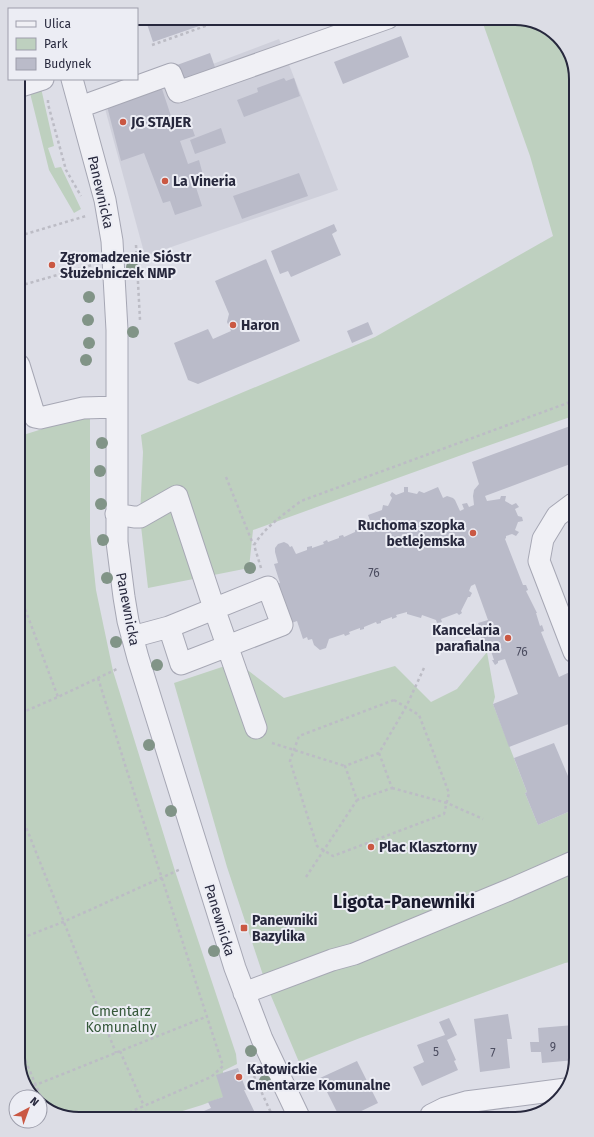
<svg xmlns="http://www.w3.org/2000/svg" width="594" height="1137" viewBox="0 0 594 1137" font-family="'Fira Sans',sans-serif">
<style>
.built{fill:#cfd0db}
.green{fill:#bed0bf}
.building{fill:#babbc9}
.lines{fill:none;stroke-linecap:round;stroke-linejoin:round}
.minor-casing{stroke:#a6a7b4;stroke-width:23}
.path{stroke:#bcbcc5;stroke-width:2.5;stroke-dasharray:3 3;stroke-linecap:butt}
.minor{stroke:#f0f0f5;stroke-width:21}
.tree{fill:#819487}
.poi-dot{fill:#ca5843;stroke:#ecedf4;stroke-width:1.5}
.labels{text-anchor:middle;stroke-width:4;stroke-linejoin:round;paint-order:stroke}
.number-label{font-size:12px;fill:#4c4d60}
.poi-label{font-size:14px;font-weight:bold;fill:#27283d;stroke:#ecedf4;text-anchor:start}
.street-label{font-size:14px;fill:#27283d;stroke:#ecedf4}
.park-label{font-size:14px;fill:#355839;stroke:#ecedf4}
.district-label{font-size:18px;font-weight:bold;fill:#191a2d;stroke:#ecedf4}
.rim{fill:none;stroke:#27283d;stroke-width:2}
</style>
<rect width="100%" height="100%" fill="#dddee7"/>
<path class="built" d="M 279,39 L 338,190 L 145,256 L 104,105 Z"/>
<path class="green" d="M 481,18 L 519,18 L 549,28 L 571,56 L 573,416 L 470,452 L 253,530 L 249,568 L 148,588 L 140,517 L 143,452 L 141,435 L 375,337 L 553,236 L 530,156 Z
M 41,88 L 54,146 L 48,148 L 55,168 L 61,167 L 81,209 L 74,213 L 49,170 L 30,93 Z
M 90,414 L 90,533 L 96,590 L 113,671 L 175,871 L 236,1054 L 237,1064 L 223,1071 L 223,1097 L 202,1105 L 160,1118 L 76,1119 L 45,1109 L 40,1102 L 40,1097 L 36,1097 L 23,1081 L 20,436 Z
M 487,652 L 495,697 L 493,704 L 527,792 L 525,793 L 538,825 L 575,809 L 576,961 L 565,963 L 360,1038 L 299,1062 L 266,984 L 227,867 L 174,683 L 237,662 L 284,698 L 395,666 L 431,702 L 457,689 Z"/>
<path class="building" d="M 145,18 L 213,18 L 205,21 L 205,24 L 153,42 Z
M 401,36 L 409,57 L 343,84 L 334,62 Z
M 210,53 L 217,73 L 184,85 L 177,65 Z
M 284,78 L 286,81 L 294,78 L 300,96 L 244,117 L 237,100 L 258,92 L 257,88 Z
M 161,86 L 172,119 L 187,114 L 195,136 L 180,141 L 188,164 L 199,160 L 203,175 L 193,178 L 202,206 L 175,215 L 170,201 L 163,203 L 144,153 L 121,161 L 107,106 Z
M 221,128 L 226,143 L 195,154 L 190,140 Z
M 299,173 L 308,196 L 242,219 L 233,196 Z
M 334,224 L 337,231 L 332,234 L 341,255 L 291,277 L 288,271 L 280,274 L 271,251 Z
M 266,259 L 300,341 L 198,384 L 188,380 L 174,343 L 208,329 L 213,339 L 231,331 L 227,322 L 229,314 L 215,281 Z
M 368,322 L 373,334 L 352,343 L 347,331 Z
M 573,425 L 573,463 L 485,496 L 487,501 L 500,499 L 501,496 L 506,496 L 505,501 L 512,505 L 516,503 L 519,507 L 515,509 L 518,516 L 522,517 L 523,521 L 518,522 L 515,530 L 519,532 L 516,536 L 512,534 L 506,536 L 506,538 L 505,539 L 523,585 L 526,585 L 528,590 L 526,591 L 537,613 L 536,613 L 540,626 L 542,625 L 544,631 L 541,632 L 559,677 L 572,671 L 574,682 L 574,722 L 509,747 L 493,704 L 518,694 L 505,659 L 498,661 L 498,663 L 495,665 L 492,660 L 494,660 L 491,651 L 487,652 L 481,637 L 484,635 L 482,627 L 480,628 L 478,623 L 488,620 L 475,584 L 471,586 L 469,591 L 472,593 L 470,597 L 468,597 L 461,611 L 462,613 L 459,615 L 457,613 L 441,619 L 442,622 L 437,623 L 436,620 L 422,615 L 421,618 L 407,614 L 407,612 L 396,615 L 397,617 L 392,619 L 392,617 L 381,621 L 381,623 L 377,624 L 376,622 L 364,627 L 364,629 L 360,630 L 360,628 L 349,632 L 350,634 L 345,636 L 344,634 L 329,639 L 326,648 L 320,650 L 314,645 L 312,639 L 308,640 L 307,637 L 303,639 L 297,621 L 289,624 L 275,585 L 280,583 L 274,564 L 278,563 L 275,552 L 275,548 L 278,544 L 284,542 L 288,544 L 290,547 L 292,546 L 296,554 L 307,550 L 307,547 L 312,546 L 312,548 L 324,544 L 323,542 L 327,540 L 328,542 L 339,538 L 339,536 L 343,535 L 344,537 L 355,532 L 355,530 L 359,529 L 360,531 L 372,526 L 368,515 L 382,510 L 383,505 L 388,506 L 392,498 L 390,495 L 392,492 L 396,495 L 404,492 L 404,487 L 408,487 L 408,492 L 417,494 L 419,491 L 424,493 L 438,487 L 443,498 L 447,496 L 453,498 L 455,500 L 460,511 L 464,509 L 462,504 L 467,503 L 469,507 L 474,505 L 473,496 L 474,490 L 479,484 L 472,462 Z
M 554,743 L 568,776 L 575,774 L 575,809 L 538,825 L 525,793 L 527,792 L 514,758 Z
M 576,1008 L 575,1060 L 542,1063 L 541,1052 L 531,1052 L 530,1042 L 539,1042 L 538,1028 L 574,1025 L 572,1009 Z
M 508,1014 L 512,1039 L 507,1039 L 510,1068 L 480,1072 L 474,1019 Z
M 449,1018 L 457,1035 L 447,1040 L 456,1060 L 454,1061 L 458,1070 L 422,1086 L 413,1067 L 424,1062 L 417,1045 L 445,1035 L 439,1022 Z
M 357,1061 L 378,1103 L 351,1116 L 339,1116 L 320,1078 Z
M 238,1068 L 246,1090 L 244,1090 L 257,1117 L 207,1118 L 204,1111 L 211,1108 L 208,1102 L 223,1097 L 216,1075 Z"/>
<g class="lines">
<defs>
<path id="minor" d="M 72,79 L 105,200 L 112,241 L 117,330 L 117,542 L 124,597 L 128,621 L 138,658 L 235,968 L 262,1039 L 299,1117
M 18,87 L 43,79
M 80,107 L 171,74 L 178,92 L 388,18
M 19,365 L 35,417 L 40,418 L 83,408 L 117,407
M 573,504 L 557,516 L 543,539 L 539,561 L 574,652
M 116,514 L 134,517 L 140,517 L 177,496 L 214,608 L 256,728
M 268,587 L 282,625 L 181,664 L 169,627 Z
M 132,637 L 169,627
M 244,993 L 332,960 L 354,954 L 509,890 L 575,861
M 431,1115 L 445,1108 L 466,1102 L 566,1089"/>
</defs>
<use href="#minor" class="minor-casing"/>
<path class="path" d="M 152,45 L 228,18
M 48,100 L 48,104 L 66,170 L 81,196
M 19,236 L 86,216
M 136,245 L 140,320
M 19,286 L 92,265
M 570,341 L 573,338
M 226,477 L 253,544
M 261,568 L 254,545 C 266,526 283,515 301,501 L 573,401
M 21,598 L 58,697
M 98,678 L 127,771 L 223,1066 L 211,1077 L 116,1118
M 394,700 L 419,715 L 449,793 L 444,814 L 333,856 L 317,846 L 290,761 L 299,736 Z
M 21,713 L 58,697 L 119,668
M 272,743 L 345,766
M 379,753 L 392,788 L 357,800 L 345,766 L 379,753 L 406,707 L 424,668
M 392,788 L 447,803 L 483,819
M 22,817 L 116,1053
M 306,877 L 357,800
M 22,938 L 63,922 L 181,869
M 120,1051 L 144,1106
M 23,1055 L 46,1109
M 254,1076 L 273,1117
M 28,1088 L 208,1016"/>
<use href="#minor" class="minor"/>
</g>
<g class="tree">
<circle cx="132" cy="267" r="6"/>
<circle cx="89" cy="297" r="6"/>
<circle cx="88" cy="320" r="6"/>
<circle cx="133" cy="332" r="6"/>
<circle cx="89" cy="343" r="6"/>
<circle cx="86" cy="360" r="6"/>
<circle cx="102" cy="443" r="6"/>
<circle cx="100" cy="471" r="6"/>
<circle cx="101" cy="504" r="6"/>
<circle cx="103" cy="540" r="6"/>
<circle cx="250" cy="568" r="6"/>
<circle cx="107" cy="578" r="6"/>
<circle cx="116" cy="642" r="6"/>
<circle cx="157" cy="665" r="6"/>
<circle cx="149" cy="745" r="6"/>
<circle cx="171" cy="811" r="6"/>
<circle cx="214" cy="951" r="6"/>
<circle cx="251" cy="1051" r="6"/>
<circle cx="265" cy="1081" r="6"/>
</g>
<g class="poi-dot">
<circle cx="123" cy="122" r="4"/>
<circle cx="165" cy="181" r="4"/>
<circle cx="52" cy="265" r="4"/>
<circle cx="233" cy="325" r="4"/>
<circle cx="473" cy="533" r="4"/>
<circle cx="508" cy="638" r="4"/>
<circle cx="371" cy="847" r="4"/>
<rect x="240" y="924" width="8" height="8" rx="2"/>
<circle cx="239" cy="1077" r="4"/>
</g>
<g class="labels">
<g class="number-label">
<text x="374" y="577">76</text>
<text x="522" y="656">76</text>
<text x="553" y="1051">9</text>
<text x="436" y="1056">5</text>
<text x="493" y="1057">7</text>
</g>
<g class="poi-label">
<text x="131" y="127">JG STAJER</text>
<text x="173" y="186">La Vineria</text>
<text x="60" y="262">Zgromadzenie Sióstr<tspan x="60" dy="16">Służebniczek NMP</tspan></text>
<text x="241" y="330">Haron</text>
<text x="465" y="530" text-anchor="end">Ruchoma szopka<tspan x="465" dy="16">betlejemska</tspan></text>
<text x="500" y="635" text-anchor="end">Kancelaria<tspan x="500" dy="16">parafialna</tspan></text>
<text x="379" y="852">Plac Klasztorny</text>
<text x="252" y="925">Panewniki<tspan x="252" dy="16">Bazylika</tspan></text>
<text x="247" y="1074">Katowickie<tspan x="247" dy="16">Cmentarze Komunalne</tspan></text>
</g>
<g class="street-label">
<text transform="translate(101 192) rotate(77)" y="5">Panewnicka</text>
<text transform="translate(128 609) rotate(79)" y="5">Panewnicka</text>
<text transform="translate(220 920) rotate(73)" y="5">Panewnicka</text>
</g>
<g class="park-label">
<text x="121" y="1016">Cmentarz<tspan x="121" dy="16">Komunalny</tspan></text>
</g>
<g class="district-label">
<text x="404" y="908">Ligota-Panewniki</text>
</g>
</g>
<path d="M0 0H594V1137H0ZM79 25H515A54 54 0 0 1 569 79V1058A54 54 0 0 1 515 1112H79A54 54 0 0 1 25 1058V79A54 54 0 0 1 79 25Z" fill="#dcdde5" fill-rule="evenodd"/>
<path class="rim" d="M79 25H515A54 54 0 0 1 569 79V1058A54 54 0 0 1 515 1112H79A54 54 0 0 1 25 1058V79A54 54 0 0 1 79 25Z"/>
<rect x="8" y="8" width="130" height="72" fill="#ecedf4" stroke="#9d9eab"/>
<rect x="16" y="21" width="20" height="6" fill="#f0f0f5" stroke="#9d9eab"/>
<text x="44" y="28" font-size="12" fill="#27283d">Ulica</text>
<rect x="16" y="38" width="20" height="12" fill="#bed0bf" stroke="#9d9eab"/>
<text x="44" y="48" font-size="12" fill="#27283d">Park</text>
<rect x="16" y="58" width="20" height="12" fill="#babbc9" stroke="#9d9eab"/>
<text x="44" y="68" font-size="12" fill="#27283d">Budynek</text>
<g transform="translate(28 1109) rotate(41)"><circle r="19" fill="#ecedf4" stroke="#9d9eab"/>
<path d="M0-3L7 15L0 10L-7 15Z" fill="#ca5843"/>
<text y="-6" font-size="11" font-weight="bold" text-anchor="middle" fill="#27283d">N</text>
</g>
</svg>
